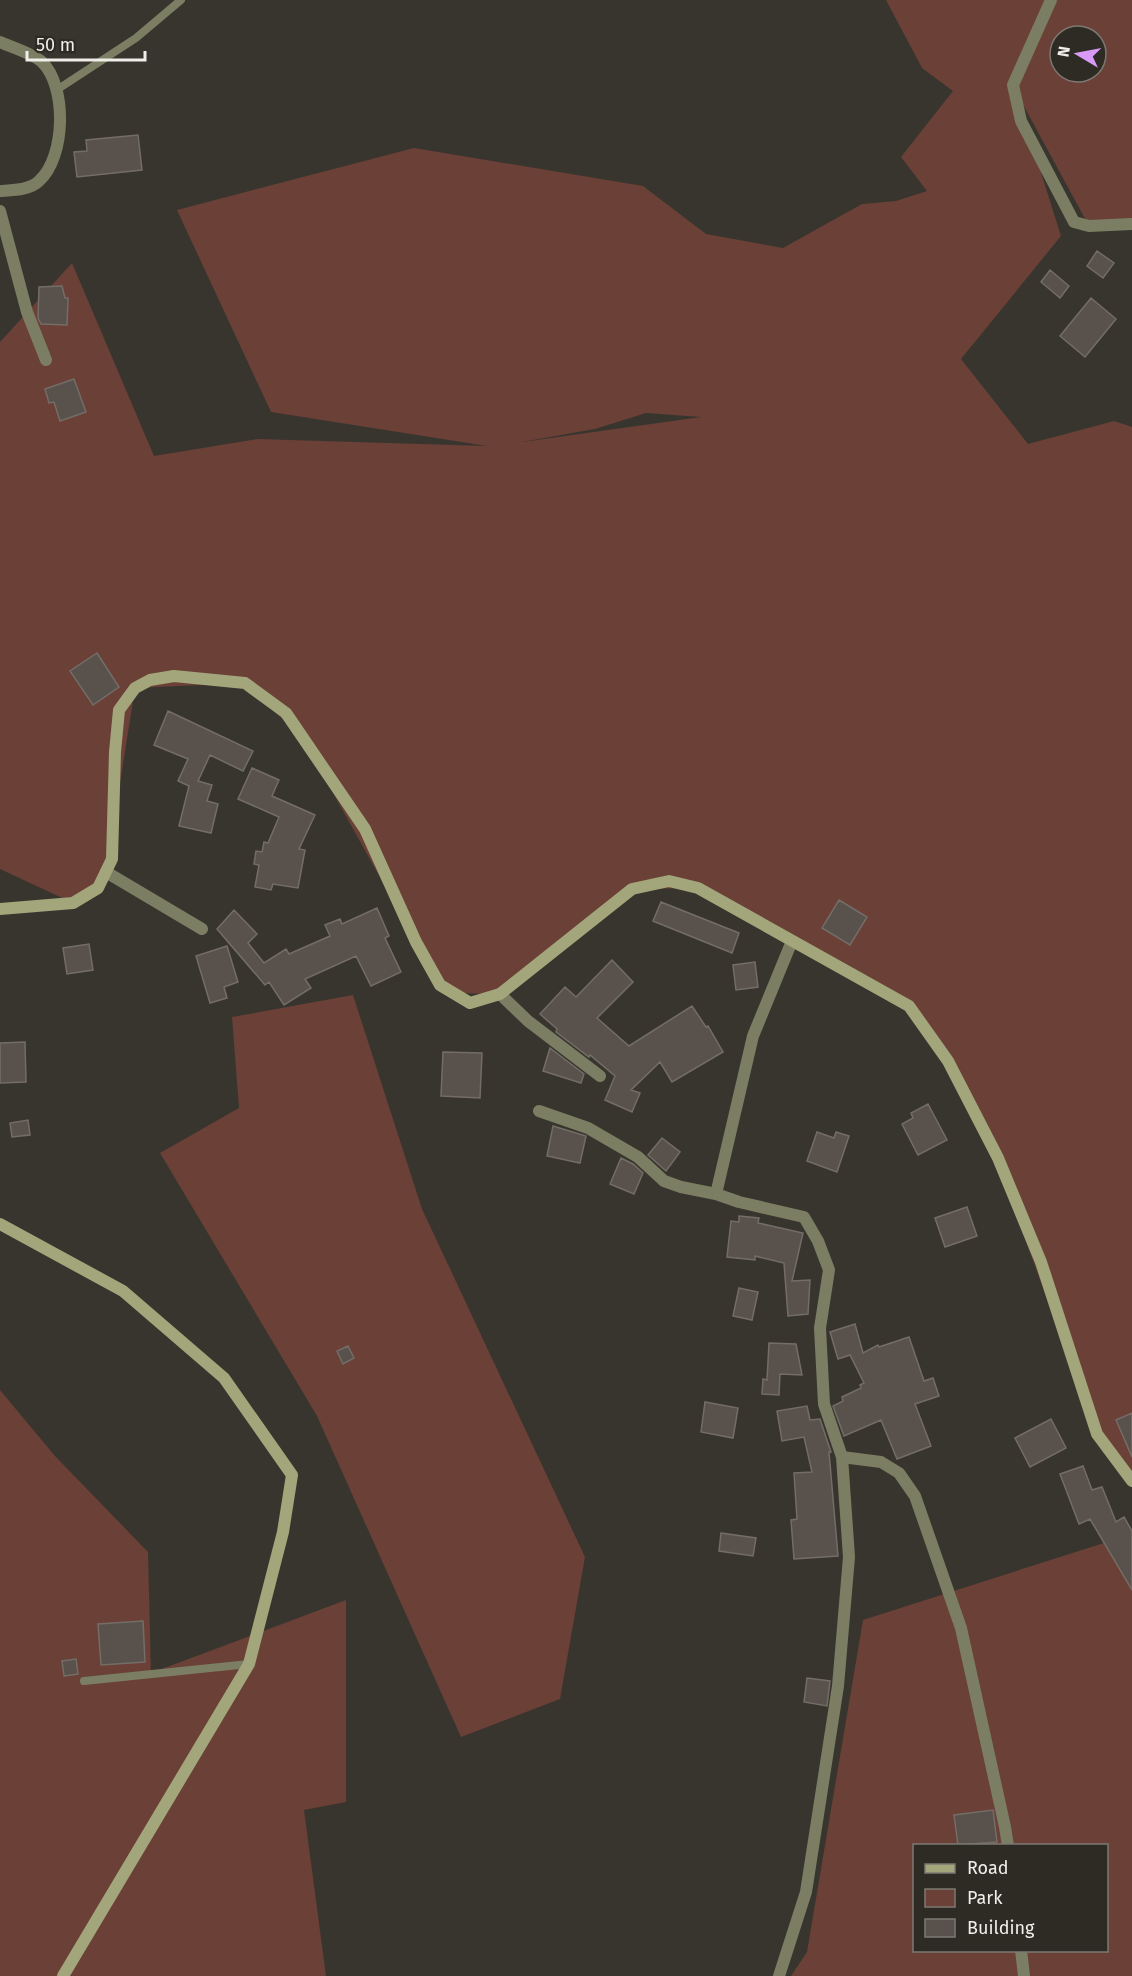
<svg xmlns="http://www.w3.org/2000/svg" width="1132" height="1976" viewBox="0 0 1132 1976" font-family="'Fira Sans',sans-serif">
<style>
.green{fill:#6a4037;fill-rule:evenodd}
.building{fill:#59514c;stroke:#746d67;stroke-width:1.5}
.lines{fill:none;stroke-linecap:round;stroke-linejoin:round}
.lane{stroke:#7b7e62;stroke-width:8}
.street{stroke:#7b7e62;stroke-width:12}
.secondary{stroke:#a3a67a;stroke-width:12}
</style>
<rect width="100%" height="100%" fill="#38352e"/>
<path class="green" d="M 886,0 L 1132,0 L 1132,227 L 1089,226 L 1015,90 L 1061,236 L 961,359 L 1028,444 L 1114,421 L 1132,427 L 1132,1471 L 1097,1434 L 987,1136 L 909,1006 L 698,888 L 632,889 L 500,994 L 452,993 L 416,942 L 303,739 L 245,683 L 135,688 L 106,872 L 73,903 L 0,869 L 0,342 L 72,263 L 154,456 L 257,439 L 487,446 L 271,412 L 177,210 L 414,148 L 643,186 L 706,234 L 783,248 L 862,204 L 896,201 L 927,191 L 901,157 L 953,91 L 922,68 ZM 1060,36 L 1096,36 L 1096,72 L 1060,72 ZM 646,413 L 701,417 L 522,442 L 595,429 Z
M 353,995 L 422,1209 L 585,1557 L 560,1699 L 461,1737 L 317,1416 L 160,1153 L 239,1108 L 232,1017 Z
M 0,1390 L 55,1456 L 148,1552 L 151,1673 L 346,1600 L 346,1802 L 304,1810 L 326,1976 L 0,1976 Z
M 1132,1534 L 1132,1976 L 791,1976 L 807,1952 L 863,1620 ZM 914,1846 L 1106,1846 L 1106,1950 L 914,1950 Z"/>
<path class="building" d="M 138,135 L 142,170 L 77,177 L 74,152 L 87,151 L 86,140 Z
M 1097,251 L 1114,263 L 1103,278 L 1087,266 Z
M 1050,270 L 1069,286 L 1060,298 L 1041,282 Z
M 62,286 L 65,298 L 68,298 L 67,325 L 41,324 L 38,318 L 39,287 Z
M 1091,298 L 1116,319 L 1085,357 L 1060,336 Z
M 74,379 L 86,412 L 60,421 L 54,402 L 49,403 L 45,389 Z
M 97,653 L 119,687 L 93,705 L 70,671 Z
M 168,711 L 253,751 L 243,771 L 210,755 L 198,781 L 212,785 L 207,801 L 218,804 L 211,833 L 179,826 L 189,786 L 178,781 L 188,759 L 154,745 Z
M 252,768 L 279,780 L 272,796 L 315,815 L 299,849 L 305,850 L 298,888 L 273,884 L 271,890 L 255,887 L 259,865 L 254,864 L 256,851 L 262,852 L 264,842 L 268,843 L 279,817 L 238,799 Z
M 839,900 L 867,917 L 850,945 L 822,928 Z
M 661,902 L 739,933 L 732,953 L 653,921 Z
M 377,908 L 389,936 L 385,938 L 401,972 L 371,986 L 356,956 L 305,979 L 311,988 L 284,1005 L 269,982 L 265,985 L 217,929 L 234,910 L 257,934 L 248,943 L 264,963 L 286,949 L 289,954 L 330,936 L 325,925 L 340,919 L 342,924 Z
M 89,944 L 93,970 L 67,974 L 63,948 Z
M 227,946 L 238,982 L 224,987 L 227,998 L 210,1003 L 196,956 Z
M 612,960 L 633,982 L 597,1018 L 629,1046 L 692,1006 L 706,1027 L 708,1026 L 723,1052 L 672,1082 L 660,1062 L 631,1090 L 640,1093 L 632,1112 L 605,1100 L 615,1076 L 590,1055 L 589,1057 L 556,1032 L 557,1029 L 540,1014 L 565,987 L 576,997 Z
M 755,962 L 758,987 L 736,990 L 733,965 Z
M 25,1042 L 26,1082 L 0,1083 L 0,1043 Z
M 550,1048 L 584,1074 L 581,1083 L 543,1071 Z
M 443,1052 L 482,1053 L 480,1098 L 441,1096 Z
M 928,1104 L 947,1140 L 918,1155 L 902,1124 L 913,1118 L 911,1113 Z
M 28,1120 L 30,1135 L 12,1137 L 10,1123 Z
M 553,1126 L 586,1136 L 580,1163 L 547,1156 Z
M 817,1132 L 834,1138 L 836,1132 L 849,1136 L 837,1172 L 807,1161 Z
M 662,1138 L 680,1152 L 666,1171 L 648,1155 Z
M 621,1158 L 633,1164 L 643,1173 L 634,1194 L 610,1184 Z
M 967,1207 L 977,1236 L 945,1247 L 935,1218 Z
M 739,1216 L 759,1218 L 758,1223 L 803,1233 L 792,1281 L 810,1280 L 808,1314 L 788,1316 L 784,1263 L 755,1256 L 755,1260 L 727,1257 L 731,1221 L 739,1222 Z
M 739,1288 L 758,1292 L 752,1320 L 733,1316 Z
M 855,1324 L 863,1353 L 878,1345 L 879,1347 L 909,1337 L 924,1381 L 933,1378 L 939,1396 L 915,1404 L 931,1446 L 897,1459 L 881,1420 L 844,1436 L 833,1406 L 843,1401 L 842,1397 L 861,1388 L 860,1385 L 864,1383 L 850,1355 L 838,1359 L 830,1332 Z
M 769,1343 L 796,1344 L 802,1375 L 780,1374 L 779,1395 L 762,1394 L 763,1379 L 767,1380 Z
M 348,1346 L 354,1358 L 343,1364 L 337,1351 Z
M 705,1402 L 738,1408 L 733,1438 L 701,1432 Z
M 807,1406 L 810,1420 L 820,1419 L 831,1452 L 829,1452 L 838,1556 L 794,1559 L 791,1520 L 797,1519 L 794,1473 L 812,1472 L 804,1437 L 782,1441 L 777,1411 Z
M 1132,1413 L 1132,1457 L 1116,1420 Z
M 1051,1419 L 1066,1448 L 1030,1467 L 1015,1438 Z
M 1083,1466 L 1092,1490 L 1102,1487 L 1116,1522 L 1124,1517 L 1132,1531 L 1132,1590 L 1090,1519 L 1079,1524 L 1060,1474 Z
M 721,1533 L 756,1538 L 753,1556 L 719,1551 Z
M 143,1621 L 145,1662 L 101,1665 L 98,1624 Z
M 76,1659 L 78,1674 L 64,1676 L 62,1661 Z
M 807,1678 L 830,1681 L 827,1706 L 804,1702 Z
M 993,1810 L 997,1842 L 958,1845 L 954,1815 Z"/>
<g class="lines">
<path class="lane" d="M 55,91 L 136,38 L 181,0
M 84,1681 L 249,1664"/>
<path class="street" d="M 1051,0 L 1013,85 L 1021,121 L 1074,222 L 1089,226 L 1132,224
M 0,42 C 11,47 34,54 42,62 C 67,86 66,157 39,181 C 30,190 13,190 0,191
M 0,211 L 27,312 L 46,360
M 106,872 L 202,929
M 500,994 L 528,1021 L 600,1076
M 539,1111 L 588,1128 L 638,1157 L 664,1181 L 681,1187 L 716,1194
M 842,1457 L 881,1462 L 899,1473 L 915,1496 L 961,1628 L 1005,1827 L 1008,1846
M 1021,1950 L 1024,1976
M 779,1976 L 806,1892 L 838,1686 L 849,1557 L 842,1457 L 824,1404 L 820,1328 L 829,1270 L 818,1241 L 804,1217 L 739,1202 L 716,1194 L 753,1036 L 792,941"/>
<path class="secondary" d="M 0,909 L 73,903 L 98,888 L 112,859 L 115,752 L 119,710 L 135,688 L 150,680 L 174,676 L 245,683 L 286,713 L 365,829 L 416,942 L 440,985 L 470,1003 L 500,994 L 632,889 L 669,881 L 698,888 L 909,1006 L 948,1061 L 998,1158 L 1041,1262 L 1097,1434 L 1132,1481
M 0,1224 L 123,1291 L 224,1378 L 292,1475 L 283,1532 L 249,1664 L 63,1976"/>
</g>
<rect x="913" y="1844" width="195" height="108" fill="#2e2b24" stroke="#7c7973" stroke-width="1.5"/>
<rect x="925" y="1864" width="30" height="9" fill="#a3a67a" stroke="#7c7973" stroke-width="1.5"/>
<text x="967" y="1874" font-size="18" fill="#f0eee9">Road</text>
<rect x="925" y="1889" width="30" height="18" fill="#6a4037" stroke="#7c7973" stroke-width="1.5"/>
<text x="967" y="1904" font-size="18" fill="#f0eee9">Park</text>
<rect x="925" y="1919" width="30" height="18" fill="#59514c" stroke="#7c7973" stroke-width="1.5"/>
<text x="967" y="1934" font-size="18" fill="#f0eee9">Building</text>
<g transform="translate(1078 54) rotate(280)"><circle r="28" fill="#2e2b24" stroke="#7c7973" stroke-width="1.5"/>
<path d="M0-4.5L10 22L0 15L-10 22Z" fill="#d99af7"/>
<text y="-9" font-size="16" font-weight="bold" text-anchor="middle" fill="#f0eee9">N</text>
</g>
<path d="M27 51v9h118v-9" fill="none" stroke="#f0eee9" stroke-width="3"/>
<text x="36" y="51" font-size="18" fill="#f0eee9" stroke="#2e2b24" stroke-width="4.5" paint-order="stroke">50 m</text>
</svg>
